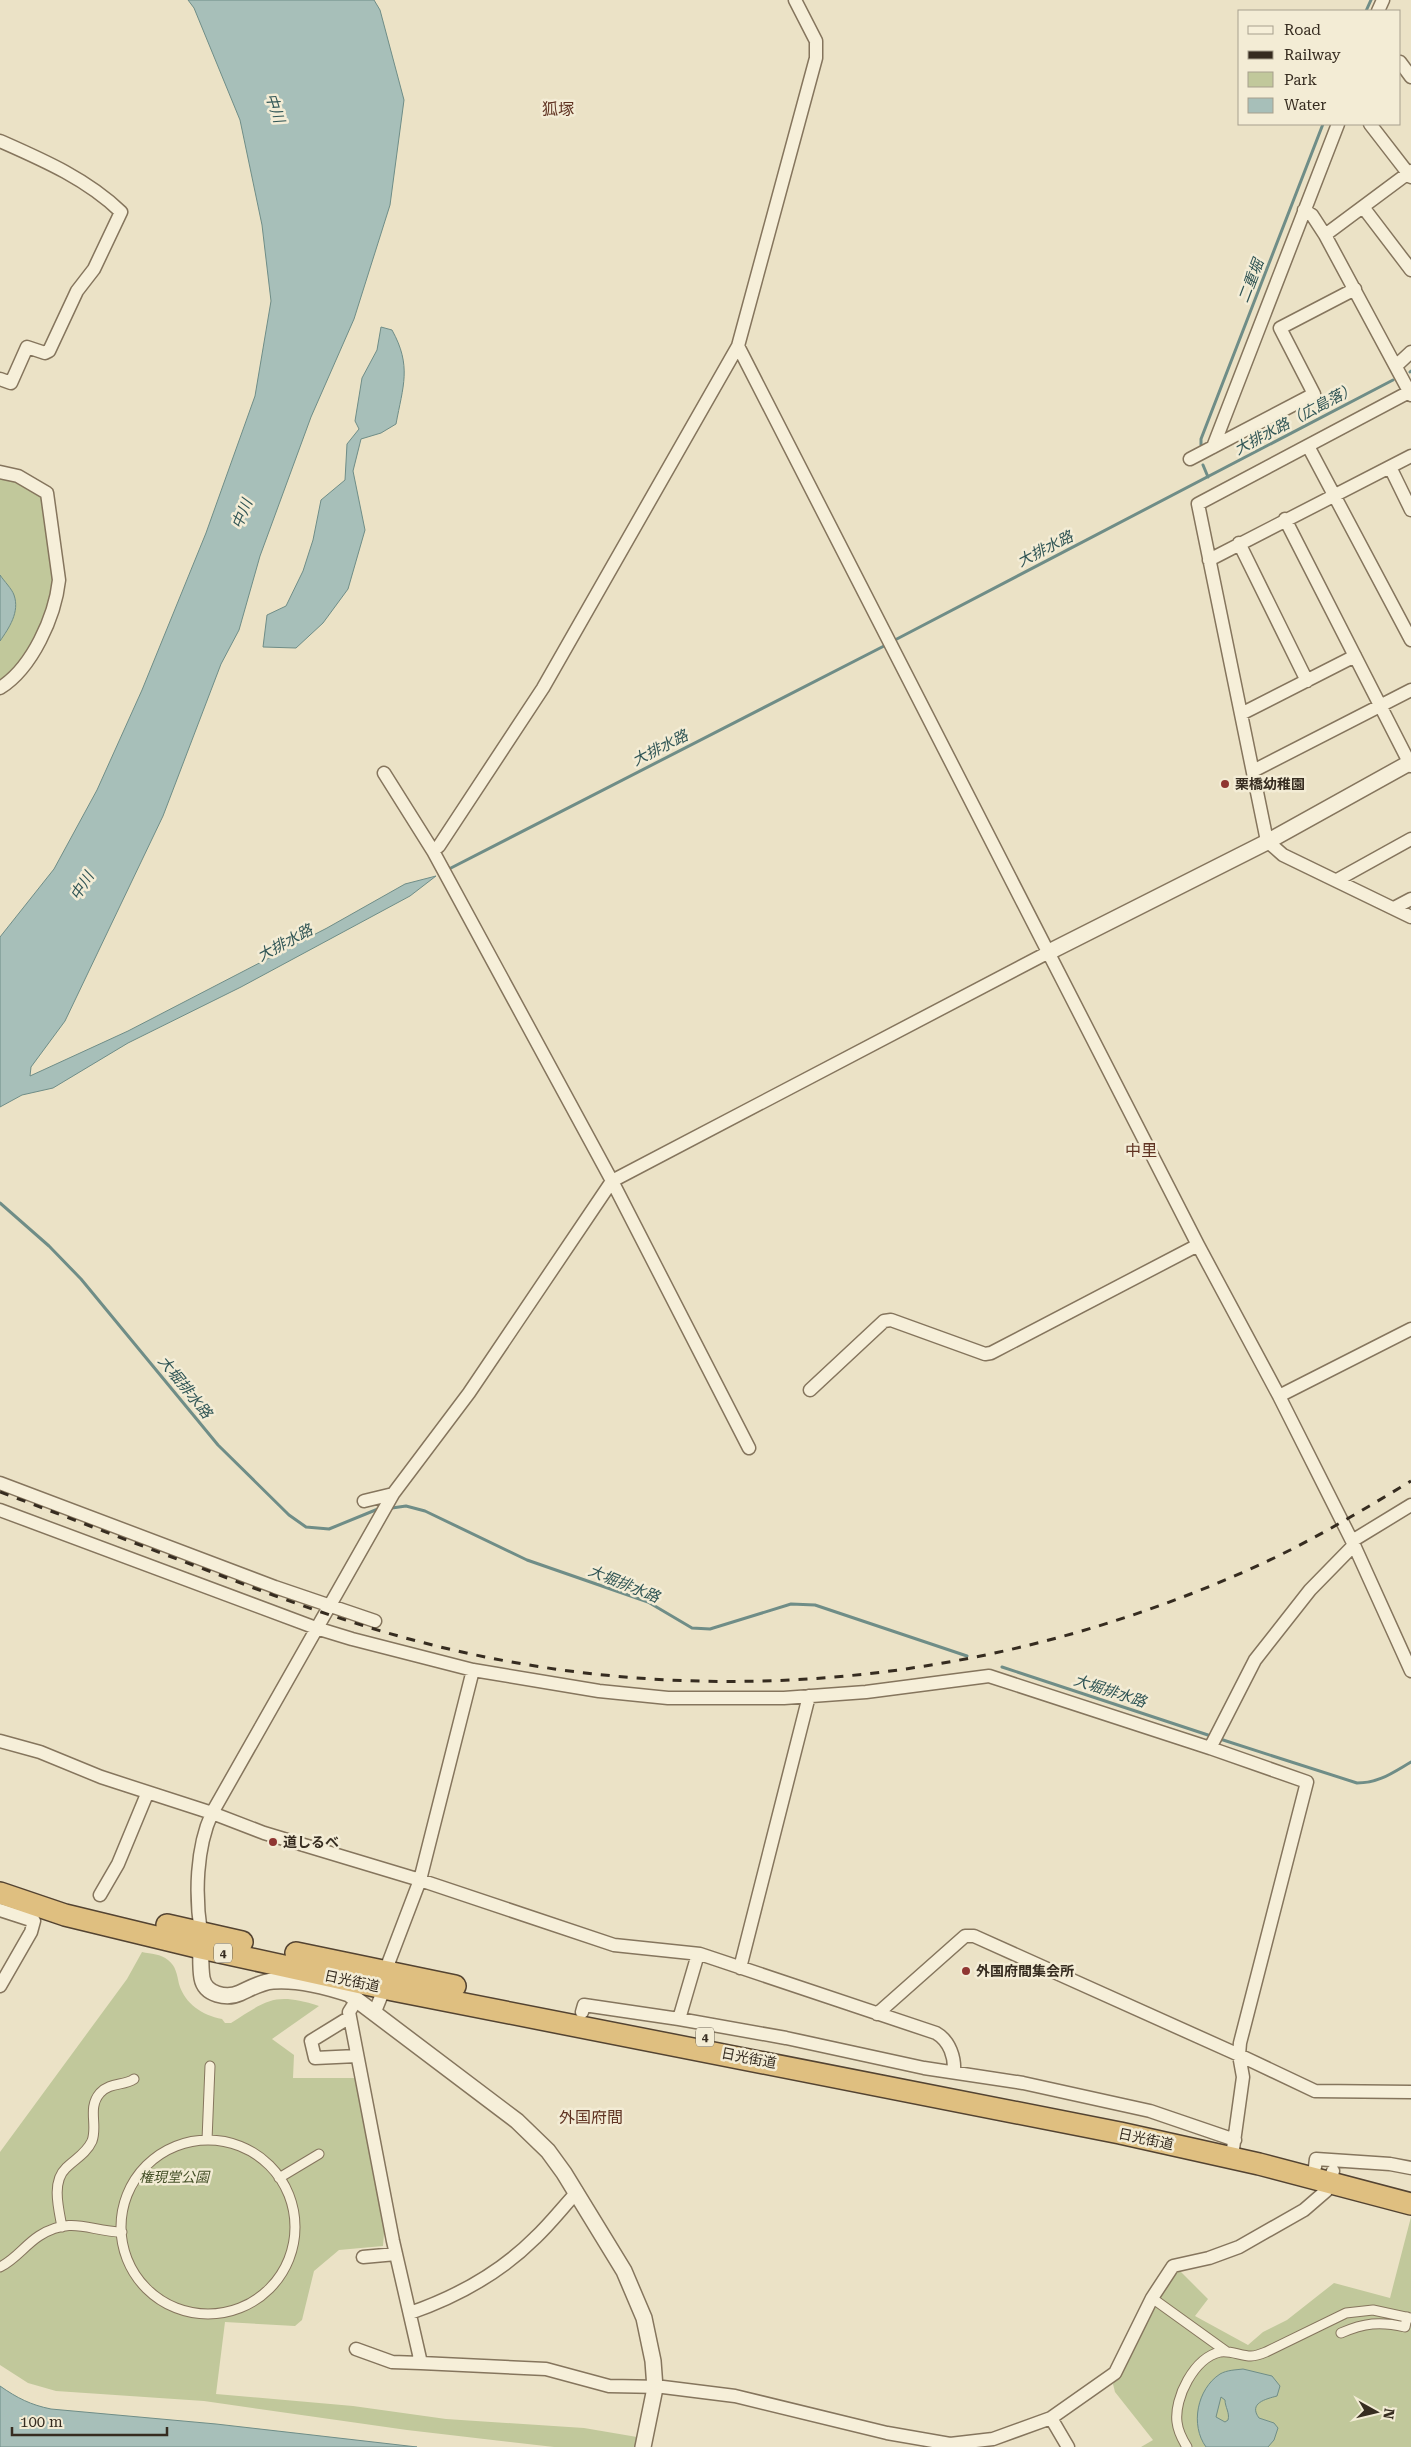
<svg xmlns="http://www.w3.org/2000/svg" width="1411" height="2447" viewBox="0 0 1411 2447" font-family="'Roboto Serif','Noto Sans JP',serif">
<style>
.green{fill:#c1c89b}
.water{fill:#a7bfb9;stroke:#6f8d87;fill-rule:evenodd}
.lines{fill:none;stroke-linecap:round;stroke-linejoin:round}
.stream{stroke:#6f8d87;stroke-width:3}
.pedestrian-casing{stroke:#85755d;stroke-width:11}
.minor-casing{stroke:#85755d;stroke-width:15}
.tertiary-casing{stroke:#85755d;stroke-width:18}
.trunk-casing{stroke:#534331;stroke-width:24}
.pedestrian{stroke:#f6efd9;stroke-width:9}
.minor{stroke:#f6efd9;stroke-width:12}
.tertiary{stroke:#f6efd9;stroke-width:15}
.trunk{stroke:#dfbf80;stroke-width:21}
.rail{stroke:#362c20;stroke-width:3;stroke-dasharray:9 9;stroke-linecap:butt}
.poi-dot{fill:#8f3632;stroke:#f3ecd5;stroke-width:2}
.labels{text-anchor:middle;stroke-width:5;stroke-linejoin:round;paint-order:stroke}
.shield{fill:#f3ecd5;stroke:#6f6656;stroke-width:1}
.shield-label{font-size:12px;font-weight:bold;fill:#362c20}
.poi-label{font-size:14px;font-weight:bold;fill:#362c20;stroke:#f3ecd5;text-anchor:start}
.street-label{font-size:14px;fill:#362c20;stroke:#f3ecd5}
.park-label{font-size:14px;font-style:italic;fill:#455128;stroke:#f3ecd5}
.water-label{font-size:15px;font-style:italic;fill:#305555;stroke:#f3ecd5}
.quarter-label{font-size:16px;fill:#603322;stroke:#f3ecd5}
</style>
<rect width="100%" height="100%" fill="#ebe2c6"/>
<path class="green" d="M 0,478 L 11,479 L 45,500 C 48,525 55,552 55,577 C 55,617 27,657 0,684 Z
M 142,1952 C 151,1954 161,1954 168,1960 C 176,1966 177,1975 179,1984 C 185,2004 202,2015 222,2019 L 225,2023 L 231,2023 C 267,2000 275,1992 319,2006 L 272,2039 L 294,2055 L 293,2078 L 356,2078 L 385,2221 L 383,2246 L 339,2250 L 314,2271 L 302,2320 L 295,2326 L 225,2322 L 216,2394 L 353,2406 L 446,2419 L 584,2428 L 637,2437 L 636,2447 L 554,2447 L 407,2430 L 204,2401 L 56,2391 L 28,2383 L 0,2365 L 0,2152 L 127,1979 Z
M 1411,2217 L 1411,2447 L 1141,2447 L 1153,2440 L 1115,2392 L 1113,2384 L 1152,2304 L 1178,2269 L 1208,2299 L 1195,2316 L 1248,2345 L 1263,2332 L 1287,2320 L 1334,2283 L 1390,2298 Z"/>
<path class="water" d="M 188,0 L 374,0 L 380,10 L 404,100 L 390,205 L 354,319 L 311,417 L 260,556 L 239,630 L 221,664 L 163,816 L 65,1021 L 31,1067 L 30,1076 L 128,1031 L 327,928 L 405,884 L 436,876 L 410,896 L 241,987 L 128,1043 L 53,1088 L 22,1095 L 0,1107 L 0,937 L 54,869 L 97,790 L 142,690 L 206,533 L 255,396 L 271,301 L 262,225 L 240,120 L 194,8 Z
M 381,327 L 392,330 C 412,366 403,386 396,424 L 381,433 L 361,439 L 353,471 L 365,530 L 348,589 L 323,623 L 296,648 L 263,647 L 267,615 L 286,606 L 303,571 L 313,540 L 321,500 L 345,480 L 347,444 L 359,429 L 355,421 L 362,378 L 377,350 Z
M 0,575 C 4,581 12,589 14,595 C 20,612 9,628 0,641 Z
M 1243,2369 L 1272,2376 L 1280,2386 L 1277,2396 C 1266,2399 1248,2403 1259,2418 L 1274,2423 L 1278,2428 L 1274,2440 L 1268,2447 L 1206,2447 C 1190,2425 1197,2389 1220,2374 C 1227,2370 1235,2370 1243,2369 ZM 1221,2397 L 1225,2400 C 1225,2407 1230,2413 1228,2420 L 1225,2422 L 1216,2417 Z
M 0,2386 C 17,2398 31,2405 51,2409 L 216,2424 L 417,2447 L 0,2447 Z"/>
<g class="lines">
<path class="stream" d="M 1366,11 L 1371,0
M 1410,372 L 1411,371
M 1201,445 L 1201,439 L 1323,124
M 1203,465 L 1208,477
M 893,641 L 1393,380
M 447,870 L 884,646
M 0,1203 L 49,1246 L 81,1279 L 218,1445 L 289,1515 L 306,1527 L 329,1529 L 378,1509
M 392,1508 L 406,1506 L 425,1511 L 527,1560 L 648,1602 L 692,1628 L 710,1629 L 791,1604 L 815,1605 L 967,1656
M 1002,1667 L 1211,1736
M 1220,1739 L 1357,1783 C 1379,1783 1392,1773 1411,1762"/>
<defs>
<path id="pedestrian" d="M 207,2140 L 210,2066
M121 2227a87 87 0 1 1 174 0a87 87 0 1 1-174 0Z
M 279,2178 L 319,2154
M 62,2227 C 59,2210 51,2182 66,2168 C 75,2159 86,2154 92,2141 C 98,2125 87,2108 100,2093 C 110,2082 124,2086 134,2079
M 0,2267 C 15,2260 25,2245 39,2236 C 73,2215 90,2232 122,2232
M 1152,2298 L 1227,2352
M 1341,2333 C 1364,2323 1380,2321 1405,2327 L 1407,2317
M 1187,2447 C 1182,2439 1178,2431 1177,2422 C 1174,2398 1194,2358 1220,2352 C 1230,2350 1241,2356 1251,2356 C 1255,2356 1261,2354 1266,2352 L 1346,2313 L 1373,2310 L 1411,2318"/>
<path id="minor" d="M 1378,11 L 1383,0
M 1400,62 L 1411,77
M 1370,124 L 1411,177
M 0,141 C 43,160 87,179 121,212 L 94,269 L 77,291 L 49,351 L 45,353 L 27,347 L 11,383 L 0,379
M 1363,207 L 1411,270
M 1304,210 L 1312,215 L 1325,235 L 1411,395
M 1325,235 L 1411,171
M 738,346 L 1198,1245 L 1279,1396 L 1354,1545 L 1411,1671
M 1396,366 L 1411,352
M 1411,391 L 1198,504 L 1267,841 L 1283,855 L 1411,917
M 1308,446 L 1411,640
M 1213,447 L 1338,124
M 1190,459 L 1314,394 L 1280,328 L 1355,289
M 1390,467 L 1411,510
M 0,472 L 18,476 L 47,493 L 59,580 C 55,617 32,668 0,688
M 1285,519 L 1411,766
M 1239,543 L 1307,681
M 1209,560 L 1411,456
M 1241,714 L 1355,656
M 1253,771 L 1411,690
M 384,773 L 433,851 L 612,1181 L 749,1448
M 433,851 L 439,846 L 543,688 L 738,346 L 816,58 L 816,41 L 795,0
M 1337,880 L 1411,839
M 1394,908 L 1411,899
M 810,1390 L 884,1321 L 891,1320 L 985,1354 L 991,1353 L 1198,1245
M 1279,1396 L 1411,1329
M 0,1483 L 275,1587 L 375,1621
M 364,1501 L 393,1494
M 0,1510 L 316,1628 L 352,1639 L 473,1670 L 599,1691 L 668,1698 L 784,1698 L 866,1692 L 989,1676 L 1210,1748 L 1307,1782 L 1240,2043 L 1239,2055 L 1243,2077 L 1233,2149
M 1352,1541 L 1411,1505
M 0,1741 L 40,1752 L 101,1777 L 212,1813 L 264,1833 L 420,1880 L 614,1945 L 700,1954 L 936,2033 C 950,2041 955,2058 954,2072
M 1210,1748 L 1255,1660 L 1310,1590 L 1354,1545
M 100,1895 L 118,1864 L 147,1794
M 0,1910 L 34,1921 L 31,1932 L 0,1986
M 201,1933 C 195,1895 196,1848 212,1813 L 393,1494 L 469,1393 L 612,1181 L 1049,952
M 388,1964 L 420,1880 L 473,1670
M 740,1968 L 809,1696
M 582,2012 L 584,2005 L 679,2019 L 698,1954
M 374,2014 L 382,1994
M 877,2014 L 965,1936 L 974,1936 L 1239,2055 L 1315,2091 L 1411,2092
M 350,2017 L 311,2041 L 315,2058 L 357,2056
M 679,2019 L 786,2038 L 924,2068 L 1023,2083 L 1150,2111 L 1235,2140
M 1315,2167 L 1316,2159 L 1390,2164 L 1411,2168
M 363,2257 L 396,2254
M 410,2313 C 456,2297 500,2273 535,2238 C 550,2224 563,2207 577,2192
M 356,2349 L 392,2362 L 421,2363 L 393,2241 L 349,2012 L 356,2001
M 421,2363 L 546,2369 L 609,2386 L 663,2387 L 735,2396 L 887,2433 L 950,2444 L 993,2439 L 1051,2418 L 1115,2373 L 1152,2298 L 1173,2266 L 1209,2258 L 1239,2247 L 1304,2210 L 1326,2191 L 1333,2171
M 1051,2418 L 1068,2447"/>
<path id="tertiary" d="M 1049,952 L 1265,843 L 1411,762
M 201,1939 C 201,1952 200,1966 202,1978 C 205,1995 227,1999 240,1993 C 251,1988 261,1982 273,1981 C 299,1979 325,1986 349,1994 L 517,2121 L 548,2151 L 564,2173 L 624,2271 L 644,2318 L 653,2361 L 655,2388 L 643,2447"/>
<path id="trunk" d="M 0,1893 L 65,1915 L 201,1948 L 393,1990 L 1120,2133 L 1259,2164 L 1411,2204
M 167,1925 L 242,1942
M 296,1953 L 455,1986"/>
</defs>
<use href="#pedestrian" class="pedestrian-casing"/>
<use href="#minor" class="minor-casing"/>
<use href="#tertiary" class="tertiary-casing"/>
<use href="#trunk" class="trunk-casing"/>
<use href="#pedestrian" class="pedestrian"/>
<use href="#minor" class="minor"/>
<use href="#tertiary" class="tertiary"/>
<use href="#trunk" class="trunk"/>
<path class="rail" d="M 0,1492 C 70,1518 139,1545 209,1571 C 287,1601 367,1630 449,1649 C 717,1712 997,1682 1248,1570 C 1305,1545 1358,1513 1411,1481"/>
</g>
<g class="poi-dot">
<circle cx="1225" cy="784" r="5"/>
<circle cx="273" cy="1842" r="5"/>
<circle cx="966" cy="1971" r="5"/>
</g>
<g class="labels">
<g class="shield">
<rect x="214" y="1943.5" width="18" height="19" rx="4"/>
<rect x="696" y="2027.5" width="18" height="19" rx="4"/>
</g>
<g class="shield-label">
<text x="223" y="1957">4</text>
<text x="705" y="2041">4</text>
</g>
<g class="poi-label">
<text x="1235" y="789">栗橋幼稚園</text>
<text x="283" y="1847">道しるべ</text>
<text x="976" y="1976">外国府間集会所</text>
</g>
<g class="street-label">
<text transform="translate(352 1981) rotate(12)" y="5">日光街道</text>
<text transform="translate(749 2058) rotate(11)" y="5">日光街道</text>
<text transform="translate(1146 2139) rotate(12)" y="5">日光街道</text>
</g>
<g class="park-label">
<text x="174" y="2182">権現堂公園</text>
</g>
<g class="water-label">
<text transform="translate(275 108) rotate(72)" y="5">中川</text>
<text transform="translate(1251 281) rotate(-69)" y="5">二重堀</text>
<text transform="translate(1295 419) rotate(-28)" y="5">大排水路（広島落）</text>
<text transform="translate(242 514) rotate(-68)" y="5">中川</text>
<text transform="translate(1045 549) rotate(-27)" y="5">大排水路</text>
<text transform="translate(660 748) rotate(-27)" y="5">大排水路</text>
<text transform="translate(82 886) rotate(-58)" y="5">中川</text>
<text transform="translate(285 943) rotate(-28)" y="5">大排水路</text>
<text transform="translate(185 1387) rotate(51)" y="5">大堀排水路</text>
<text transform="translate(624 1584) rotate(22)" y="5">大堀排水路</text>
<text transform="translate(1110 1691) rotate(18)" y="5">大堀排水路</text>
</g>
<g class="quarter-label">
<text x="558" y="115">狐塚</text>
<text x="1141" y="1156">中里</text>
<text x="591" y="2123">外国府間</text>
</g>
</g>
<rect x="1238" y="10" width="162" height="115" fill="#f3ecd5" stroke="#a79f8d"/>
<rect x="1248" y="26" width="25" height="8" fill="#f6efd9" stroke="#a79f8d"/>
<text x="1284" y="35" font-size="15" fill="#362c20">Road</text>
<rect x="1248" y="51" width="25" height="8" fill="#362c20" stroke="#a79f8d"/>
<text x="1284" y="60" font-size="15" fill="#362c20">Railway</text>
<rect x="1248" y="72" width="25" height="15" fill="#c1c89b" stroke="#a79f8d"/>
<text x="1284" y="85" font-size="15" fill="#362c20">Park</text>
<rect x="1248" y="98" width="25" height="15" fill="#a7bfb9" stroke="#a79f8d"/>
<text x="1284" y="110" font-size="15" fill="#362c20">Water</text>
<g transform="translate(1376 2412) rotate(98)" stroke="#f3ecd5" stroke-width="4" paint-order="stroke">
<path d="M0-4L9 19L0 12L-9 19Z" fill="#362c20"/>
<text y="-8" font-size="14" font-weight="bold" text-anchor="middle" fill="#362c20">N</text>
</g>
<path d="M12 2427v8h155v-8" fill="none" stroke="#362c20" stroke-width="2.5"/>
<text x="20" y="2427" font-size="15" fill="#362c20" stroke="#f3ecd5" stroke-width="4" paint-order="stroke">100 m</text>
</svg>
